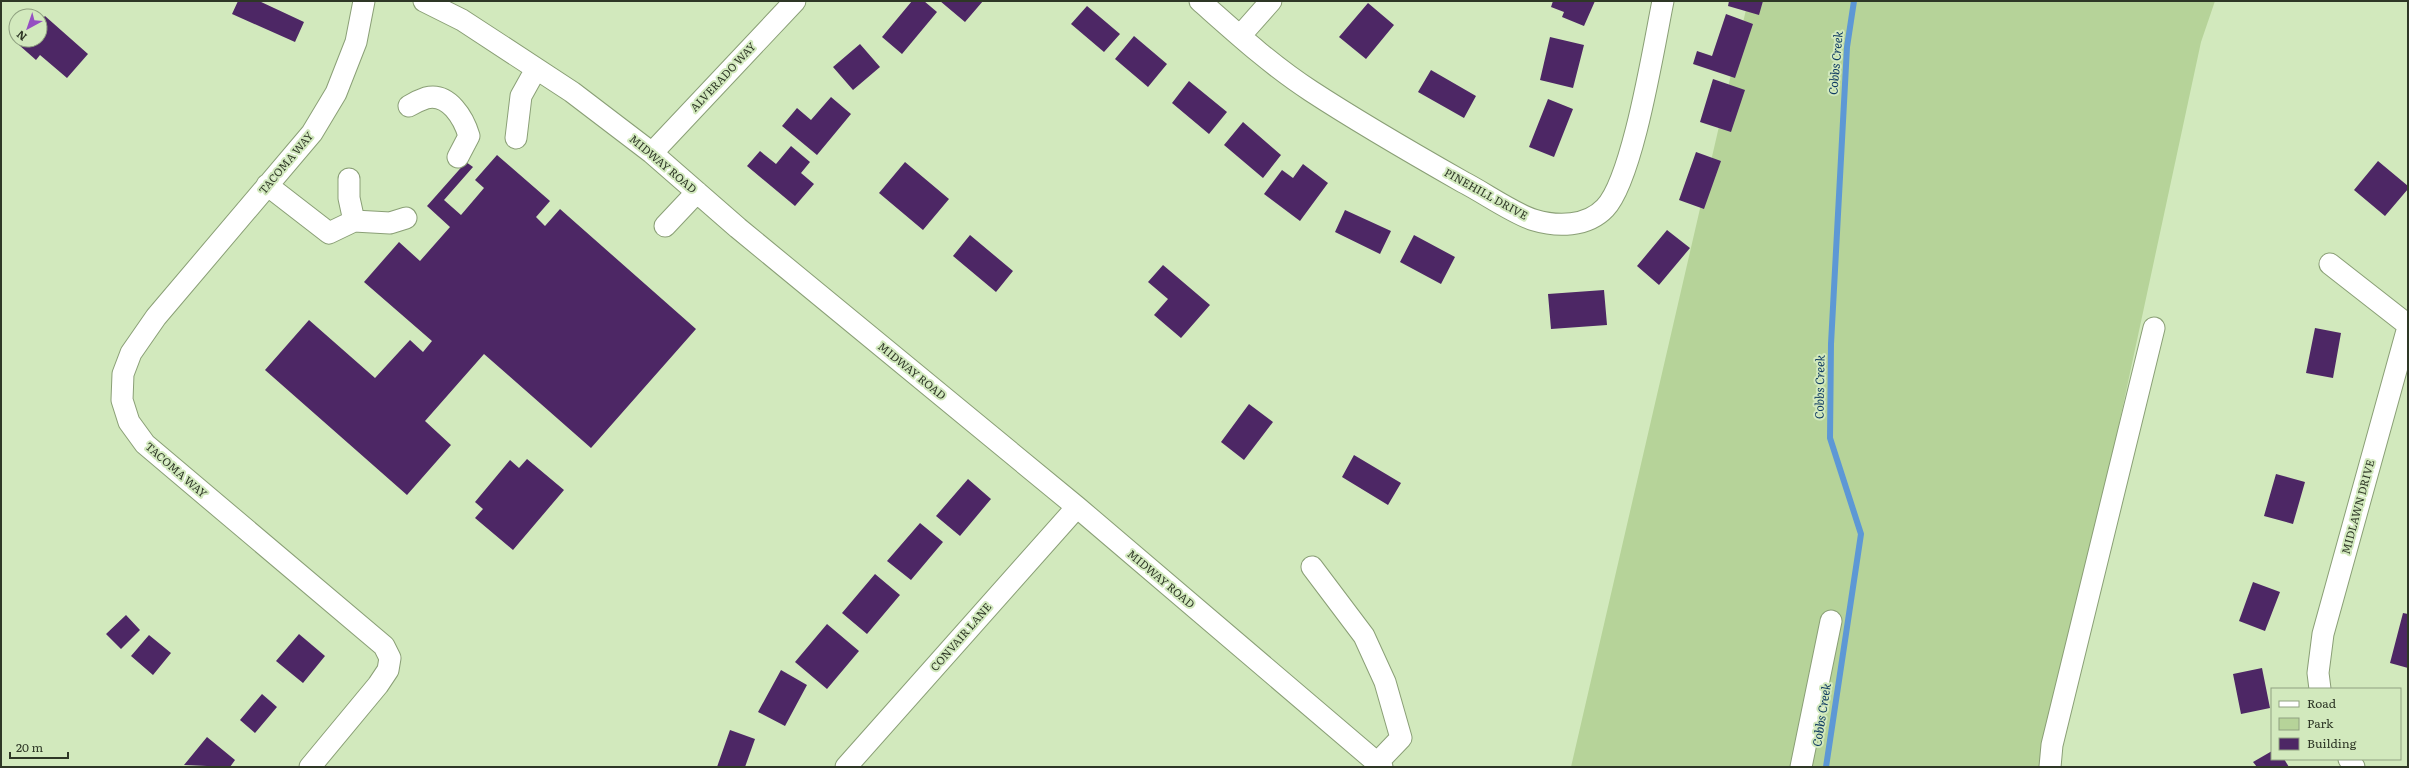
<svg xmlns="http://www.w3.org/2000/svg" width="2409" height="768" viewBox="0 0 2409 768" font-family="Literata,serif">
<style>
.green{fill:#b6d399}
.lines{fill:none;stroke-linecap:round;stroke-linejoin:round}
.stream{stroke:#5d98d5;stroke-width:6}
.building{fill:#4d2765}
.minor-casing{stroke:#8a9f76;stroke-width:23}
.minor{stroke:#fff;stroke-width:21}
.labels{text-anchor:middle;stroke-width:4;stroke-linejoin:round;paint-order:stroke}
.street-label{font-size:11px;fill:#2e3726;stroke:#d2e9bd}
.water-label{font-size:12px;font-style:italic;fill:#0f3b62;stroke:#d2e9bd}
</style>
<rect width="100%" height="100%" fill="#d2e9bd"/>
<path class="green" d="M 1748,1 L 2215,1 L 2201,42 L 2051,741 L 2053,767 L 1571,767 Z"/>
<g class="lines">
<path class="stream" d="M 1826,767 L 1861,534 L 1830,438 L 1831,344 L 1847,47 L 1854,1"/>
</g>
<path class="building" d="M 238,1 L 259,1 L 304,22 L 295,42 L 232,14 Z
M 912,1 L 924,1 L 937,12 L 902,54 L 882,37 Z
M 940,1 L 983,1 L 965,22 Z
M 1553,1 L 1595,1 L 1584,26 L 1562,17 L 1564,12 L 1551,7 Z
M 1729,1 L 1763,1 L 1759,15 L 1728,6 Z
M 1368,3 L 1394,25 L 1366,59 L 1339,37 Z
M 1087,6 L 1120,34 L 1104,52 L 1071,24 Z
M 1726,14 L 1753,24 L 1735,78 L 1693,64 L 1697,51 L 1712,56 Z
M 45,16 L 88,54 L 67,78 L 40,55 L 36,60 L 19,45 L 24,40 L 40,40 L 40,21 Z
M 1134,36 L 1167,64 L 1148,87 L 1115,59 Z
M 1550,37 L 1584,45 L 1573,88 L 1540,80 Z
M 860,44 L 880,67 L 853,90 L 833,67 Z
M 1431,70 L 1476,96 L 1464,118 L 1418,92 Z
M 1713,79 L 1745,90 L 1731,132 L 1700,122 Z
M 1189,81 L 1227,112 L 1209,134 L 1172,103 Z
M 831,97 L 851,114 L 817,155 L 782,126 L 797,108 L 811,120 Z
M 1548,99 L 1573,109 L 1554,157 L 1529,147 Z
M 1243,122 L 1281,155 L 1263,178 L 1224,145 Z
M 791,146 L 810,162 L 801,173 L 814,184 L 795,206 L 747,166 L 760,151 L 776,164 Z
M 1696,152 L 1721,161 L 1704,209 L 1679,200 Z
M 497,155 L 550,201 L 536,217 L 545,226 L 560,209 L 696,329 L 591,448 L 484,354 L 425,421 L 451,445 L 407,495 L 265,370 L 309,320 L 375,378 L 410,340 L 423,352 L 432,341 L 364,282 L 399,242 L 420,261 L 450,227 L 427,206 L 466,162 L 473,167 L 444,200 L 461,215 L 484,188 L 475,180 Z
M 2378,161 L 2408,186 L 2408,189 L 2385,216 L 2354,190 Z
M 905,162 L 949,199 L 923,230 L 879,193 Z
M 1303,164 L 1328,183 L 1300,221 L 1264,194 L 1282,170 L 1293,178 Z
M 1345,210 L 1391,231 L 1380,254 L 1335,232 Z
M 1667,230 L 1690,248 L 1659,285 L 1637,266 Z
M 970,235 L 1013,271 L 996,292 L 953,256 Z
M 1414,235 L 1455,257 L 1441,284 L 1400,262 Z
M 1163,265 L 1210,305 L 1181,338 L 1154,315 L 1168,299 L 1148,282 Z
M 1604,290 L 1607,325 L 1551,329 L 1548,294 Z
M 2315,328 L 2341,333 L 2333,378 L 2306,373 Z
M 1249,404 L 1273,422 L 1244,460 L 1221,442 Z
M 1354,455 L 1401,483 L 1388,505 L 1342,477 Z
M 527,459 L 564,490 L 513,550 L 475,518 L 483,509 L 475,502 L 510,460 L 519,468 Z
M 2276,474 L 2305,482 L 2293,524 L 2264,516 Z
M 968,479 L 991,499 L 960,536 L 936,516 Z
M 920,523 L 943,542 L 911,580 L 887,561 Z
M 875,574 L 900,595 L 867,634 L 842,613 Z
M 2253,582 L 2280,592 L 2265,631 L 2239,621 Z
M 2403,613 L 2408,614 L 2408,668 L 2390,663 Z
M 126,615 L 140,630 L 121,649 L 106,634 Z
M 827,624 L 859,651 L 827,689 L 795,662 Z
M 299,634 L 325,656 L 303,683 L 276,661 Z
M 149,635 L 171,653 L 153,675 L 131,656 Z
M 2262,668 L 2270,708 L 2241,714 L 2233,674 Z
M 781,670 L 807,685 L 785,726 L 758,712 Z
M 262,694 L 277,707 L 255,733 L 240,720 Z
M 730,730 L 755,739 L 745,767 L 717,767 Z
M 207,737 L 235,760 L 230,767 L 184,765 Z
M 2272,751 L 2272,759 L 2284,759 L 2289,767 L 2257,767 L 2253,762 Z"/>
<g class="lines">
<defs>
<path id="minor" d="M 424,1 L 462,20 L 572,92 L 652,153 L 738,228 L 1077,507 L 1382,767
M 1200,1 C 1235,32 1271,65 1311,91 C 1360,123 1412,153 1463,182 C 1483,192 1514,214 1534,220 C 1557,227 1587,227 1605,208 C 1633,179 1654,45 1663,1
M 1240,36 L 1271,1
M 409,106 C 414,103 420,100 426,98 C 449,92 464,119 469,136 L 458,157
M 516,138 L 521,96 L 536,69
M 652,153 L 795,1
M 349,179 L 349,198 L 354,221
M 267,185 L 329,233 L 354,221 L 390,223 L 406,218
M 665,226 L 697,192
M 2330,264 L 2408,325
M 1312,567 L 1364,636 L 1385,682 L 1401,738 L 1377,763
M 2320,689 L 2318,673 L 2323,634 L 2408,327
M 2349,759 L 2354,767
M 310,767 L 378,685 L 388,670 L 390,658 L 384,646 L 145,444 L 129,422 L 122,400 L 123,374 L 131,353 L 156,317 L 312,133 L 336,93 L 356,42 L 364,1
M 846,767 L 1077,507
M 1801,767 L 1831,621
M 2050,767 L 2052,745 L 2154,328"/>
</defs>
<use href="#minor" class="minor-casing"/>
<use href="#minor" class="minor"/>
</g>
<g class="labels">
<g class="street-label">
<text transform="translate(723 77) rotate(-47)" y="4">ALVERADO WAY</text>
<text transform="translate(286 163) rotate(-50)" y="4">TACOMA WAY</text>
<text transform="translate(663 164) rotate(40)" y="4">MIDWAY ROAD</text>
<text transform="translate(1486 194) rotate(29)" y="4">PINEHILL DRIVE</text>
<text transform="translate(912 371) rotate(39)" y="4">MIDWAY ROAD</text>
<text transform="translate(176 470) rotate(41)" y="4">TACOMA WAY</text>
<text transform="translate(2358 507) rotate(-75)" y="4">MIDLAWN DRIVE</text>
<text transform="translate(1161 579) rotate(40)" y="4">MIDWAY ROAD</text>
<text transform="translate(961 637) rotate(-49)" y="4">CONVAIR LANE</text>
</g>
<g class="water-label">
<text transform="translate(1836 63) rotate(-85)" y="4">Cobbs Creek</text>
<text transform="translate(1820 387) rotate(-89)" y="4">Cobbs Creek</text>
<text transform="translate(1822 715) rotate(-81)" y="4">Cobbs Creek</text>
</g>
</g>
<rect width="2409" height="768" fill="none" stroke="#2e3726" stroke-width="4"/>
<rect x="2271" y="688" width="130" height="72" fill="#d2e9bd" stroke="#90a281"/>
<rect x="2279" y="701" width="20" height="6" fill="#ffffff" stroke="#90a281"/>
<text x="2307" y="708" font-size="12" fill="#2e3726">Road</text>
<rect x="2279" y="718" width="20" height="12" fill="#b6d399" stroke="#90a281"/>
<text x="2307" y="728" font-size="12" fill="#2e3726">Park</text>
<rect x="2279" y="738" width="20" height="12" fill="#4d2765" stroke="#90a281"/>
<text x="2307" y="748" font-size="12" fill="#2e3726">Building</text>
<g transform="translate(28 28) rotate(220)"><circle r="19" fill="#d2e9bd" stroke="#90a281"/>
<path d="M0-3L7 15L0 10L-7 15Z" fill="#954fc2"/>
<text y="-6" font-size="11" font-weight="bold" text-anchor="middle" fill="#2e3726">N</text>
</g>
<path d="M10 752v6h58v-6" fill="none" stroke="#2e3726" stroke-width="2"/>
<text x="16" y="752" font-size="12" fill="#2e3726" stroke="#d2e9bd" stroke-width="3" paint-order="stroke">20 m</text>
</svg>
